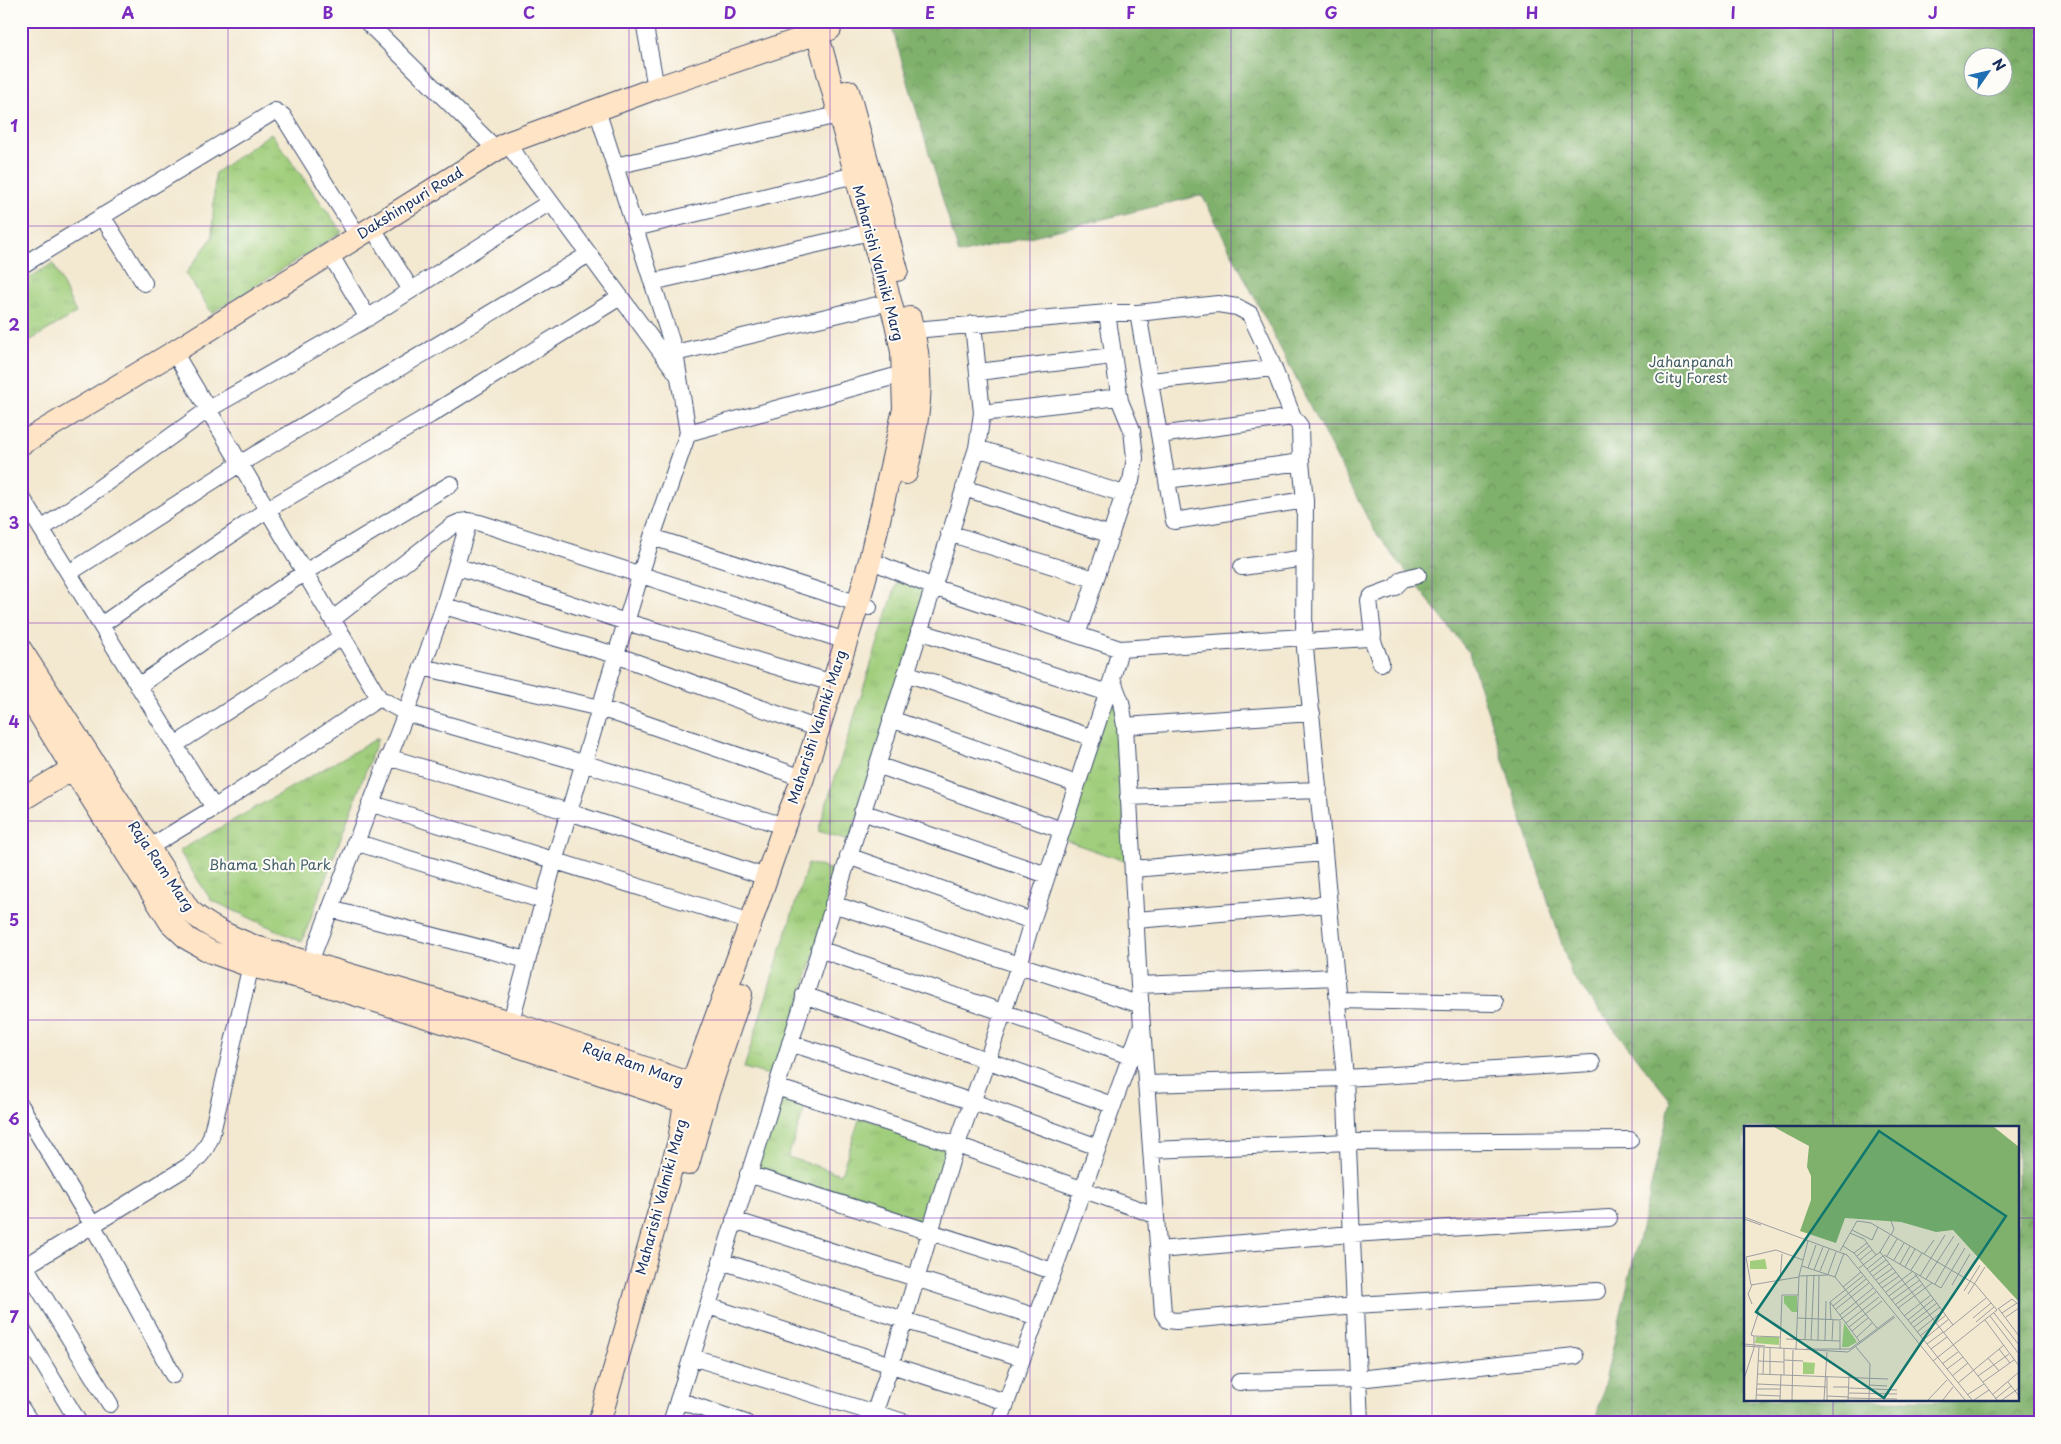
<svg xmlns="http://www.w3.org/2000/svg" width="2061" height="1444" viewBox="0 0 2061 1444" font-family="'Playpen Sans',sans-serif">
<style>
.grass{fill:url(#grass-tufts);stroke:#5e7e6d}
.forest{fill:url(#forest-crowns);stroke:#4e7065;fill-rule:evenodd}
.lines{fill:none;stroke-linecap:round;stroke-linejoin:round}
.street-casing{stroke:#3b4b6f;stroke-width:18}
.secondary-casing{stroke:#3b4b6f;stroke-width:24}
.street{stroke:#fff;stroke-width:16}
.secondary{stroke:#ffe4c6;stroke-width:22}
.grid{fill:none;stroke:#7b2cbf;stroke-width:1;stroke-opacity:0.55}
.labels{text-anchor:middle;stroke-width:4;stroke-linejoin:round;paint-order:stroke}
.street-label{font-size:14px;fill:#1b2f5e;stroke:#fdfcf7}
.park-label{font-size:14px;fill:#435f67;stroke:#fdfcf7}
.inset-road{fill:none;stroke:#9d9ea2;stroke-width:1}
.view{fill:#0f766e;fill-opacity:0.15;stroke:#0f766e;stroke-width:2.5}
.inset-edge{fill:none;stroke:#1b2f5e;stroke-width:2.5}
.neatline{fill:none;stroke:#7b2cbf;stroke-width:2}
.grid-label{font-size:16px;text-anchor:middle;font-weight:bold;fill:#7b2cbf}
</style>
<defs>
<pattern id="grass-tufts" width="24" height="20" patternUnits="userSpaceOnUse" patternTransform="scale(1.25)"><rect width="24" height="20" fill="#a0ce7c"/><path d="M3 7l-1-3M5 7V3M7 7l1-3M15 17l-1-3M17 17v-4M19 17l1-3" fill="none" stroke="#89b16e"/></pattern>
<pattern id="forest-crowns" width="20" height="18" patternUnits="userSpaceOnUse" patternTransform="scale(1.25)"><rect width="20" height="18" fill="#80b16c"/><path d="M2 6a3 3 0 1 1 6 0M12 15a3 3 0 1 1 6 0" fill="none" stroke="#68905c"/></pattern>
</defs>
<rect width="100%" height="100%" fill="#fdfcf7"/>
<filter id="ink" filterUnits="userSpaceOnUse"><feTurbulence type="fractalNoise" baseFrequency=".02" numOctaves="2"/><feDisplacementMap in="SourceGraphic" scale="10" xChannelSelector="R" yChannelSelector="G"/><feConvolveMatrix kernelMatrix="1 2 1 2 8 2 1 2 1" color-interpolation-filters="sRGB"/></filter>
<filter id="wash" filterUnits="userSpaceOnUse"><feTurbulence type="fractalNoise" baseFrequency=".0096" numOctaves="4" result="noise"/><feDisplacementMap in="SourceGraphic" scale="20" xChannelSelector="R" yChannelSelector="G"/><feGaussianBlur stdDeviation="1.12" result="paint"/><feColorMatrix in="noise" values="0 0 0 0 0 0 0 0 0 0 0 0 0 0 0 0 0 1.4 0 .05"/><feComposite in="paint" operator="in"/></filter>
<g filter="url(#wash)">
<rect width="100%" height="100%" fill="#f3e8d0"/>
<path class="grass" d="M 271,133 L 342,232 L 212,313 L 186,273 L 212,238 L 215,173 Z
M 53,263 L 76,313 L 21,346 L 21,283 Z
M 899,576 L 930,589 L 850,840 L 818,831 Z
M 1113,691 L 1117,703 L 1127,862 L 1064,840 Z
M 378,738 L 302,942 L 211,900 L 179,851 Z
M 808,863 L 840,872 L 776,1077 L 744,1068 Z
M 778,1092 L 807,1102 L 788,1157 L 841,1174 L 860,1117 L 953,1146 L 929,1228 L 754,1171 Z"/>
<path class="forest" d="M 890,21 L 2040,21 L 2040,1423 L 1595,1423 L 1671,1101 L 1572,976 L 1469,653 L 1373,529 L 1202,195 L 959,254 ZM 1974,58 L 2004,58 L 2004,88 L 1974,88 ZM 1745,1128 L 2017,1128 L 2017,1400 L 1745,1400 Z"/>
</g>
<g filter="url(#ink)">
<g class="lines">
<defs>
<path id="street" d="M 366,21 L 496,149
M 644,21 L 656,88
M 507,143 L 678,375
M 615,166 L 838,115
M 102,216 L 144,283
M 372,227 L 411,290
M 635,228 L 855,175
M 330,254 L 368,318
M 21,266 L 275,111 L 283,116 L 358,236
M 652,282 L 870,232
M 1138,313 L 1174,521 L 1305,500
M 903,331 L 1107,313 L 1138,313 L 1218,304 L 1237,307 L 1250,314 L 1264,344 L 1293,417 L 1300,426 L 1301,462 L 1305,500 L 1304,637 L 1345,1078 L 1360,1423
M 174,352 L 379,698 L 406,713 L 583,763 L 784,826
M 675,353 L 890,302
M 978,372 L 1113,356
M 1150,381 L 1274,368
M 982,413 L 1119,397
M 688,433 L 903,374 L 913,373
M 1159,435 L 1293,417
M 977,448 L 1124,494
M 1167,480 L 1301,462
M 964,488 L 1111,535
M 21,496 L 214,808
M 42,529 L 209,409 L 361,322 L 550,202
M 949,533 L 1094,579
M 652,537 L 869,607
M 870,560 L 933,587 L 1120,649 L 1304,637
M 456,566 L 626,622 L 833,683
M 1242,567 L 1305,558
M 69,573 L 241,463 L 589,254
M 444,606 L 616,655 L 818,729
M 333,619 L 453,525 L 460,522 L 469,521
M 101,625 L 268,509 L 430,415 L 620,297
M 919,631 L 1108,693
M 1077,635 L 1124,494 L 1131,481 L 1135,458 L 1132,430 L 1120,401 L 1107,313
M 1371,636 L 1381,663
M 1305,642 L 1368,638 L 1373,635 L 1369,600 L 1372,596 L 1394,588 L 1403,579 L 1418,575
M 422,667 L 600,708 L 803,778
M 906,673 L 1093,738
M 1112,679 L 1121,702 L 1125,726 L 1139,985 L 1163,1313 L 1168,1320 L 1176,1321 L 1355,1305 L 1597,1291
M 138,686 L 305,572 L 451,484
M 891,719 L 1077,784
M 1125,726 L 1312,713
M 175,745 L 343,636
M 388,757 L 569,812 L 766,877
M 877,765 L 1062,830
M 1128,797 L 1319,790
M 370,803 L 751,922
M 862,812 L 1047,875
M 355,842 L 544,901
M 140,853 L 214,808 L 379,698
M 848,856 L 1032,921
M 1133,869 L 1324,853
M 833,904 L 1141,1005
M 330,909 L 527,960
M 1136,920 L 1329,904
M 819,949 L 1130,1056
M 306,972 L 406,713 L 444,606 L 469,521 L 480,523 L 846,641
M 1139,985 L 1336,977
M 804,995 L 1112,1105
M 1338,1000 L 1495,1003
M 508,1032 L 554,862 L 616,655 L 652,537 L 688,433 L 675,353 L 597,110
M 790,1043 L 973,1102 L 1098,1147
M 1147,1084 L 1345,1078 L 1592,1063
M 776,1087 L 957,1145 L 1155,1215
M 21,1106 L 92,1224 L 173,1375
M 1151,1150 L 1349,1142 L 1630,1140
M 748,1174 L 1053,1271
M 734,1220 L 1037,1317
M 1158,1250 L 1352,1234 L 1609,1218
M 721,1261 L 1022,1358
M 25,1266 L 110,1404
M 21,1269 L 187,1167 C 199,1159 205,1151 211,1137 L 253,956
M 708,1306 L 1006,1402
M 21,1327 L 79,1423
M 692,1357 L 907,1423
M 1239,1382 L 1358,1379 L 1575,1356
M 678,1400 L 746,1423
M 21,1408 L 31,1423
M 671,1423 L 977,448 L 982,413 L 973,324
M 871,1423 L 891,1364 L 952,1158 L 987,1061 L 1019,965 L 1032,921 L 1112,679 L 1120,649
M 999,1423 L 1140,1030"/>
<path id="secondary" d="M 848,91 L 897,270
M 21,444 L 174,352 L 507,143 L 656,88 L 830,29
M 906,473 C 920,415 926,378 910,318
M 21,650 L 189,910 C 209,928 231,937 256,947 L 510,1022 L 692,1084 L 702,1094
M 21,684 L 73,769 L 171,923 L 188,939 L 211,952 L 250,966 L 303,978 L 506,1042 L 685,1102 L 700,1100
M 21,800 L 84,762
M 688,1164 L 706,1099 L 741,994
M 599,1423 L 679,1141 L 685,1102 L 751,922 L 784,826 L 803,778 L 858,604 L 870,560 L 904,409 L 902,352 L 896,323 L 814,21"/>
</defs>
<use href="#street" class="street-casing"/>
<use href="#secondary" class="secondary-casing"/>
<use href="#street" class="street"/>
<use href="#secondary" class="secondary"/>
</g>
</g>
<path class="grid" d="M 228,21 L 228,1423M 429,21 L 429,1423M 629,21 L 629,1423M 830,21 L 830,1423M 1030,21 L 1030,1423M 1231,21 L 1231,1423M 1432,21 L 1432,1423M 1632,21 L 1632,1423M 1833,21 L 1833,1128M 21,226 L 2040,226M 21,424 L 2040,424M 21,623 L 2040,623M 21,821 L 2040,821M 21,1020 L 2040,1020M 21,1218 L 1745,1218M 2017,1218 L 2040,1218M 1833,1400 L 1833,1423"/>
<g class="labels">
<g class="street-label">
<text transform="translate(410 203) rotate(-32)" y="5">Dakshinpuri Road</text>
<text transform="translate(878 263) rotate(75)" y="5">Maharishi Valmiki Marg</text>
<text transform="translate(817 727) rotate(-72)" y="5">Maharishi Valmiki Marg</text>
<text transform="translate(161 866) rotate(56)" y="5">Raja Ram Marg</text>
<text transform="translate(633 1064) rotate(19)" y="5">Raja Ram Marg</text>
<text transform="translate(661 1197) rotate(-75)" y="5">Maharishi Valmiki Marg</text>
</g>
<g class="park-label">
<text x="1691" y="367">Jahanpanah<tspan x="1691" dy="16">City Forest</tspan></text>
<text x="270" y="870">Bhama Shah Park</text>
</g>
</g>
<g transform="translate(1744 1126)">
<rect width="275" height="275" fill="#f3e8d0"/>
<path d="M 21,133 L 23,143 L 6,143 L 6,135 ZM 40,170 L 53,170 L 53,186 L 48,186 L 40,177 ZM 100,197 L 113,216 L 104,221 L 98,221 ZM 12,211 L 35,211 L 35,219 L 11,217 ZM 59,236 L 71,237 L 70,248 L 59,248 Z" fill="#a0ce7c"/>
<path d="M 30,1 L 250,1 L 275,21 L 275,176 L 209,104 L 192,106 L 157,96 L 101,92 L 92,117 L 56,105 L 67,74 L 67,50 L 63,41 L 65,20 Z" fill="#80b16c"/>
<path class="inset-road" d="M 0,91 L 103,129 L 221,274M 0,93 L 17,99M 108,104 L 128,114 L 134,101M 106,107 L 120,113 L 132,129M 147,109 L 150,103 L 147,95M 99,120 L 110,127 L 228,274M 96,125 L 113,95 L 127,97 L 231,158 L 253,184 L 189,235M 136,126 L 253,274M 110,127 L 123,117M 180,128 L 190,114M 140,129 L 197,162 L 221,122M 113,130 L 125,120M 143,130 L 153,113M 116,134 L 128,124M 150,134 L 160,117M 156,138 L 166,120M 58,140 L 91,151 L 133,202M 161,141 L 171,123M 64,142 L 72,119M 115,142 L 136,126 L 146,109M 123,143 L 139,130M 70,144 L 79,121M 167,144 L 178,127M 76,145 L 85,123M 126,146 L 142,134M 84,148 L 92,126M 171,148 L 209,199M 55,150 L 84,149M 129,150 L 145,138M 176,150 L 201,109M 55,151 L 7,159 L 2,131 L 32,124 L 59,134M 91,151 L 100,127M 182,153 L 210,110M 132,154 L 149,142M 36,155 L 38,128M 135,158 L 152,146M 191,158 L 215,117M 208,159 L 226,128M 99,161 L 117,146M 214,161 L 231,134M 138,162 L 155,150M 220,165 L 236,139M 142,166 L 169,145M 224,168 L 241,141M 145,170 L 173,149M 148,174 L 176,154M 86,176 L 87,194M 8,178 L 4,168 L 8,159M 151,179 L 179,158M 89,180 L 122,153M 154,182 L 188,157M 254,182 L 275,210M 92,183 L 125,157M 254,183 L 268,173 L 275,179M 250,187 L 275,219M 258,187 L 273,177M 96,189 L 129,162M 160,190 L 187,169M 246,190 L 275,228M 262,191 L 275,182M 54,192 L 96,194 L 132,166M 229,192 L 247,177M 164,194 L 190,173M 241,194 L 275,240M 232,196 L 250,181M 102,197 L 135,171M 166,198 L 193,177M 105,201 L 138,175M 170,201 L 196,181M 108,205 L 124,192M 173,206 L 199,185M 199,207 L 242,172M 10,210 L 36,211M 176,210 L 202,189M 113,211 L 128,197M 42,213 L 96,215M 61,214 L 63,150M 67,214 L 70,149M 74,214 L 75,149M 179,214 L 205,193M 81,215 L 82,175M 88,215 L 89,194M 116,216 L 86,176 L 119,150M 0,218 L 21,220M 183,218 L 199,206M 0,220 L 104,226 L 151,191M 112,221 L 126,238 L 125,274M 36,223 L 38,169 L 54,169M 62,223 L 106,223 L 150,190M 187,223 L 203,211M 255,223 L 266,237M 52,224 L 55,150 L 64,115M 96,224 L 96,195M 244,232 L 255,245M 40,234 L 59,235M 14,235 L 40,236M 198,238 L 214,226M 203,243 L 219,231M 13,248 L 144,253M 19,248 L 20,222M 26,248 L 26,222M 40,249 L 40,223M 208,250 L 224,237M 234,250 L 265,228M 0,253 L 10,222 L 10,210 L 7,209 L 15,185M 239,256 L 270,234M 264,256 L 275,270M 214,257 L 260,219M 13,258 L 83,261M 125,259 L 143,260M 89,261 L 105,261M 105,262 L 153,264M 13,263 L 36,263M 105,267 L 153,268M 13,269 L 36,270M 223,269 L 240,258M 248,269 L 275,246M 83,270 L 105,271M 104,272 L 153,273M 251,273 L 267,260M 12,274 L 15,221M 36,274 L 37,248M 48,274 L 49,224M 80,274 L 83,226M 83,274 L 83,250M 104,274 L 105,250M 184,274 L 203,254M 199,274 L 209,261M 230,274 L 245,264M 258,274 L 275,262"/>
<path class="view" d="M 135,5 L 262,90 L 140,272 L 12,186 Z"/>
<rect width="275" height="275" class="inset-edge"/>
</g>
<rect width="2061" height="1444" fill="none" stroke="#fdfcf7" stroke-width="55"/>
<g transform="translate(1988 72) rotate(56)"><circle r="24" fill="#fdfcf7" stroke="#a3aaba"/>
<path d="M0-4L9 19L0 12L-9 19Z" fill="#1f6fb2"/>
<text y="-8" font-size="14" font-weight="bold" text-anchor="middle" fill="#1b2f5e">N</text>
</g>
<rect x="28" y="28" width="2006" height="1388" class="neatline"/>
<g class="grid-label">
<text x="128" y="19">A</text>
<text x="328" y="19">B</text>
<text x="529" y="19">C</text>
<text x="730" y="19">D</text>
<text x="930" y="19">E</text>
<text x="1131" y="19">F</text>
<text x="1331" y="19">G</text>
<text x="1532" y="19">H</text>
<text x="1733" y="19">I</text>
<text x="1933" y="19">J</text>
<text x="14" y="132">1</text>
<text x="14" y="331">2</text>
<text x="14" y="529">3</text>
<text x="14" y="728">4</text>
<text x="14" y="926">5</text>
<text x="14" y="1125">6</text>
<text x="14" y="1323">7</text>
</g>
</svg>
